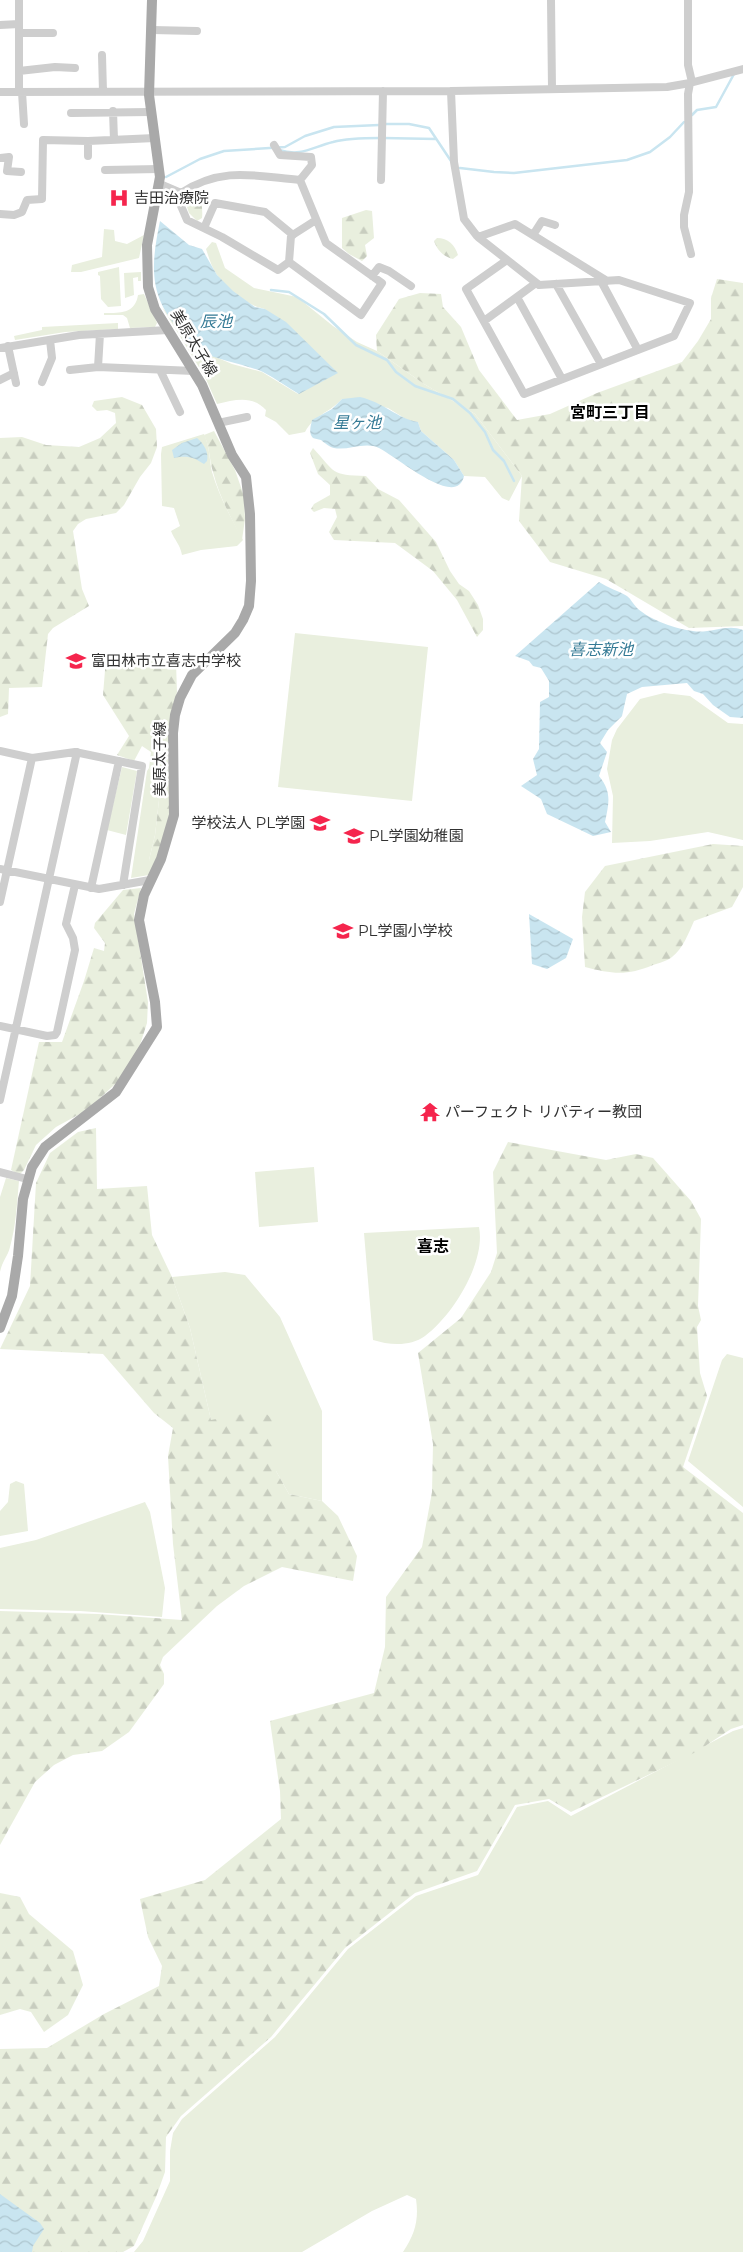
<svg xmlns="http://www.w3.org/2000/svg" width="743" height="2252" viewBox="0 0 743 2252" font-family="Montserrat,'Noto Sans JP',sans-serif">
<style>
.green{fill:#e9efde}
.forest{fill:url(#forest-firs)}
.water{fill:url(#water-waves)}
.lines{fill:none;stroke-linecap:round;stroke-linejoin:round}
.stream{stroke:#c9e5f0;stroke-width:2.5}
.minor{stroke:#cecece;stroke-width:8}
.major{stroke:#a9a9a9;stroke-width:10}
.labels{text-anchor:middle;stroke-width:5;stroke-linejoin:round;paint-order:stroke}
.poi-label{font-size:15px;fill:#313131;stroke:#fff;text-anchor:start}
.street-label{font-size:15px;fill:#313131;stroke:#fff}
.water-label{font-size:16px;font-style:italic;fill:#347a95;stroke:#fff}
.neighbourhood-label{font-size:16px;font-weight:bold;fill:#000;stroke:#fff}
</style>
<defs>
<pattern id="forest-firs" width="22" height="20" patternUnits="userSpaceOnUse" patternTransform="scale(1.25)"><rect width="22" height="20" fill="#e9efde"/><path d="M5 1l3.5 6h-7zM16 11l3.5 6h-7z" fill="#c8cdbf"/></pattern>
<pattern id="water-waves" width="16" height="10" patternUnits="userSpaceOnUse" patternTransform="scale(1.25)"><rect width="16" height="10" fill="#c9e5f0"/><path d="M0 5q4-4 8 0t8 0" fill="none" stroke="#adc5ce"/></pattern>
</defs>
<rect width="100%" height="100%" fill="#fff"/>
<path class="green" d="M 104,229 L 114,230 L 115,241 L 127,244 L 144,235 L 139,258 L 81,272 L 71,272 L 72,265 L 102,257 Z
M 212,242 L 216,243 L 225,268 L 254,288 L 297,297 L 333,326 L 357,342 L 377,351 L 424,384 L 475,414 L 522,476 L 509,501 L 502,498 L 485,477 L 464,476 L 454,460 L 421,431 L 418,422 L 409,421 L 388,408 L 342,399 C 328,414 315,414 305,432 L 289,435 L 276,422 L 265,416 L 266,410 C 252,395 235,400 217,404 L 205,377 L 162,307 L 197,349 L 232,364 L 262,372 L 298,394 L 265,309 C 248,306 227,290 217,275 C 212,268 209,258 206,249 Z
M 119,267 L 121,306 L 108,307 L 101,299 L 100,276 L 98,275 L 98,272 Z
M 141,272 L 141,281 L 138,281 L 138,277 L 133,278 L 134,295 L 125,298 L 124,273 Z
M 144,294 L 157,323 L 155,327 L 130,328 L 127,318 L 123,315 L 104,315 L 104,313 C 120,313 135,314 138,295 Z
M 118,323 L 118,329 L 65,332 L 15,340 L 14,336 L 42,330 L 42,327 Z
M 204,434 C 210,447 209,458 212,472 C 219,496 231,518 243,540 L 237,546 L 201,550 L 182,555 C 180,544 175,541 171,531 L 180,526 L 174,508 L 162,506 L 161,454 L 162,447 Z
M 295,633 L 428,647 L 412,801 L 278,787 Z
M 664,693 L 690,696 L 728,723 L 743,724 L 743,840 L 708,832 L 650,841 L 612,843 L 613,796 L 607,769 L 612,740 L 617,729 L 640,699 Z
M 122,767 L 137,771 L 126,835 L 107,830 Z
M 149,768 L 160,791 L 155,835 L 149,860 L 155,864 L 149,875 L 131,878 L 147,771 Z
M 314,1167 L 318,1222 L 259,1227 L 255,1172 Z
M 6,1178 L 19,1181 C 17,1203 16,1226 10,1247 C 8,1256 2,1261 0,1272 L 0,1197 Z
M 479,1227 C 486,1262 453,1315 425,1336 C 410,1347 389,1345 373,1340 L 364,1233 Z
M 225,1272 L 245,1275 L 280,1317 L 322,1411 L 322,1501 L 289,1494 L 276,1471 L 276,1422 L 211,1420 L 190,1328 L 172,1277 Z
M 727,1354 L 743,1358 L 743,1507 L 688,1461 L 722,1360 Z
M 16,1481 L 24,1484 L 28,1531 L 0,1536 L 0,1511 L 8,1502 L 10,1484 Z
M 145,1502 L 150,1512 L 165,1588 L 162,1617 L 80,1611 L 0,1609 L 0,1548 L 36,1540 Z
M 743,1728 L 743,2252 L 403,2252 C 415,2234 419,2220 416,2199 L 407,2195 L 372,2211 L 302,2252 L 134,2252 L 143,2241 L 170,2181 L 170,2151 L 173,2133 L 182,2119 L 275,2037 L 348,1949 L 416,1896 L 478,1875 L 517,1807 L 548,1801 L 571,1816 L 733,1731 Z"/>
<path class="forest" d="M 198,192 L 201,193 C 201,201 203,211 202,218 L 197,221 L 189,213 L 187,207 L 193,194 Z
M 366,210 L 372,211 L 374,238 L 365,245 L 367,256 L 362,261 L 349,254 L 342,248 L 342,218 Z
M 437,238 C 448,238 455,245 458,255 L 453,259 C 444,257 437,250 434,241 Z
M 717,279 L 743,283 L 743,626 L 689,628 L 606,579 L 550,562 L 519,521 L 522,476 L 475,414 L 424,384 L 377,351 L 376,335 L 399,299 L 420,293 L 441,294 L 443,307 L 461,327 L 479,370 L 517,420 L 550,414 L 597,393 L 682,362 L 698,341 L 711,319 L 711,298 Z
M 122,397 L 142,405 L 156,429 L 157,447 L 151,463 L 140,477 L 124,505 L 116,513 L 86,519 L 78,524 L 73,531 L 82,589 L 89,606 L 53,628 L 48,634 L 42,687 L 9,688 L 8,714 L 0,717 L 0,438 L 22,437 L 46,445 L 79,447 L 100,438 L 116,423 L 115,413 L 107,410 L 97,411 L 92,406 L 94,401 Z
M 214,431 L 235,470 L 244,496 L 245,519 L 242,540 C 231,518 219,496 213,472 C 209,459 210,447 204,435 Z
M 313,448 C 336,473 330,475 366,476 L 378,489 L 399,500 L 436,542 L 450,571 L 459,584 L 469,591 L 478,605 L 483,619 L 483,630 L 477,637 L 457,600 L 433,571 L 395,543 L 334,540 L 329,532 L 337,517 L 335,509 L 324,508 L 314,512 L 311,509 L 314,504 L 330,495 L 330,485 L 318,474 L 310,453 Z
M 106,658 L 176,663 L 177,692 L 172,717 L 168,751 L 170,818 L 155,864 L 151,864 L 149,860 L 155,835 L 160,791 L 149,768 L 151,752 L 142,746 L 134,761 L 117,755 L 129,736 L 103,695 Z
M 713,844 L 743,846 L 743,887 L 732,907 L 694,921 C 689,932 683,949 672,957 C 667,961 659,963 653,965 C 627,976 612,974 585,967 L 582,917 L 585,892 L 605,866 Z
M 141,888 L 134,914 L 148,1002 L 147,1023 L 139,1048 L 125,1075 L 87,1110 L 56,1127 L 36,1145 L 24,1170 L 19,1175 L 11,1170 L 39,1042 L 62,1042 L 84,981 L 94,948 L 104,951 L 105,943 L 94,928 L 95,923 L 123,890 Z
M 96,1128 L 97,1189 L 147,1186 L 152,1235 L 172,1277 L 190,1328 L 211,1420 L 262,1410 L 276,1422 L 276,1471 L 289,1494 L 322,1501 L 338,1516 L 357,1556 L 353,1581 L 282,1567 L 244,1586 L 217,1606 L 163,1657 L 160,1665 L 164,1674 L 164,1684 L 129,1732 L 102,1751 L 73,1755 L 54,1765 L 35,1782 L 0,1845 L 0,1611 L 98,1614 L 182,1620 L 173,1544 L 168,1456 L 173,1428 L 154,1413 L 103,1354 L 0,1349 L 30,1286 L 36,1183 L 50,1153 L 78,1132 Z
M 508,1142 L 606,1160 L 636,1154 L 653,1158 L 691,1201 L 701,1219 L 698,1306 L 701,1320 L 697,1327 L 700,1373 L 707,1396 L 683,1467 L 743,1513 L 743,1725 L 731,1729 L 696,1752 L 571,1812 L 549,1799 L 515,1805 L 477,1871 L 415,1893 L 345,1948 L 271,2037 L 181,2116 L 166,2137 L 165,2172 L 156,2197 L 134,2246 L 123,2252 L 28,2252 L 0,2195 L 0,2049 L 47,2048 L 104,2014 L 159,1986 L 162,1966 L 148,1937 L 140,1899 L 205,1880 L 281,1819 L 280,1791 L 270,1721 L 374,1693 L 385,1647 L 386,1597 L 422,1547 L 432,1492 L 433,1444 L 418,1353 L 461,1318 L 491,1272 L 497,1253 L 493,1172 Z
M 0,1893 L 20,1897 L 29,1914 L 73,1951 L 83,1985 L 68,2015 L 44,2032 L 31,2012 L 20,2009 L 0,2015 Z"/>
<path class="water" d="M 160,221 L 189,245 L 202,249 L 217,275 L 233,291 L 255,307 L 265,309 L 286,322 L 338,373 L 299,394 C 287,387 275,378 263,372 C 242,363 218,361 198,350 C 191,346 185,337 180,331 C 148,295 151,265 160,221 Z
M 360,397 C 383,402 398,419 418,422 L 421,431 L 454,460 L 464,476 C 457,510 396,456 379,448 C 365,441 348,451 334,448 C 329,447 325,443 321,440 C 318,439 315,439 313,438 C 308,433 311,426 312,420 L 332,409 L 342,399 Z
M 197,438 C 204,444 209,452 207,461 L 204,464 C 194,457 186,455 174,458 L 172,450 L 182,443 Z
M 599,582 C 608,588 619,591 627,596 C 631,599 633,604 637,608 C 650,620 676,629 693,631 C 710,634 727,623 743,630 L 743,718 L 730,717 L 713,705 L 703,694 L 694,691 L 687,683 L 642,687 L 627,694 L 622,716 L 608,730 L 600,743 L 607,752 L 599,776 C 612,792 609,803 605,822 L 611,832 L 593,836 L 547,814 L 541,799 L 521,786 L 537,775 L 533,759 L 539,749 L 540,702 L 549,697 L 549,681 L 541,668 L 533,666 L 529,661 L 515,656 Z
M 529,914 L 573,939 L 566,958 L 547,969 L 532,964 Z
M 0,2194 L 40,2223 L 44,2229 L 33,2246 L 32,2252 L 0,2252 Z"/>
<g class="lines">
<path class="stream" d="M 692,115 L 697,110 L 716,107 L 734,74
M 385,124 L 409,124 L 429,128 L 451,161
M 383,138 L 436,139
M 279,150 C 302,157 312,147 333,142 C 348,138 364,138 380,138
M 460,168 L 494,172 L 514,173 L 627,160 L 650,152 L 670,137 L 684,122
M 166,177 L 200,159 L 224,151 L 285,147 L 305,136 L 334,127 L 379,125
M 271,290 L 289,292 L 324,314 L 356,345 L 387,360 L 396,372 L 415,386 L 453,399 L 470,413 L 485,432 L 493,450 L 504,461 L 514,481"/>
<path class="minor" d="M 551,0 L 552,89
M 688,0 L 688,65 L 692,82
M 0,25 L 19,24
M 152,30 L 197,31
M 19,33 L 53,33
M 102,55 L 103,92
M 19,71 L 55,67 L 75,68
M 690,83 L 688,94 L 689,192 L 684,215 L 684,227 L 691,254
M 451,91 L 454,162 L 464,219 L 477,236 L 478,237 L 539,285 L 619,280 L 690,303 L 674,336 L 524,394 L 466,289 L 507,260
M 0,92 L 451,91 L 667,87 L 690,83 L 743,69
M 19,92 L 19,0
M 22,92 L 24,124
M 113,111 L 114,140
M 71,113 L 150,112
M 274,145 L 280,155 L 311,157 L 312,165 L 300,180
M 88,156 L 88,141
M 0,158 L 9,157 L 7,171 L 21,172
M 105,170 L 159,169
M 381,180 L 383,91
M 160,184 L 181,193
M 181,193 C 222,166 255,176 300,180 L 326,243 L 382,283 L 361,315 L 289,262
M 181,193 L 181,206 L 187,220 L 222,237 L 278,270 L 289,262
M 0,214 L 14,215 L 22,212 L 27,200 L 42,199 L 43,140 L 88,141 L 155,138
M 204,228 L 215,203 L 265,212 L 293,235
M 533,235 L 542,221 L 555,225
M 478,237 L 515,224 L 607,281
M 289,262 L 291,236 L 316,220
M 372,276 L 379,267 L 389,271 L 411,286
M 601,281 L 638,350
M 556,284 L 601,364
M 517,297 L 562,379
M 484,321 L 536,283
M 8,346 L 16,383
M 0,348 L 79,335 L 168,330
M 98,367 L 100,334
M 70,370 L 98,367 L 194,371
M 160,370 L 180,412
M 0,380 L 14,373
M 42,382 L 52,358 L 50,340
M 218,423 L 247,417
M 0,751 L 32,758 L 75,752 L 142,766 L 123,885
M 0,869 L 99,889 L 150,880
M 91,888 L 119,761
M 0,902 L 32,758
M 0,1026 L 47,1036 L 55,1035 L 57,1032 L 75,950 L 73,938 L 66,924 L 75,885
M 0,1100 L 77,752
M 0,1172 L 27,1179"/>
<path class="major" d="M 0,1328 L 12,1296 L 18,1256 L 23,1199 L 32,1167 L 45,1147 L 116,1092 L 157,1027 L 155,1002 L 139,920 L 144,895 L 161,859 L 174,815 L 173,733 L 175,715 L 180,698 L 192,675 L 235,633 L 243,620 L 249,606 L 251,581 L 250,514 L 246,477 L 232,455 L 202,385 L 155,309 L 148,287 L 147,245 L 160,177 L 149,95 L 152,0"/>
</g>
<defs>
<symbol id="hospital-bare" viewBox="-9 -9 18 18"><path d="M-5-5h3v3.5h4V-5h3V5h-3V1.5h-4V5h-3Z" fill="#f5254d" stroke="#fff" stroke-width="2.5" paint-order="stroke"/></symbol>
<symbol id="school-bare" viewBox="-9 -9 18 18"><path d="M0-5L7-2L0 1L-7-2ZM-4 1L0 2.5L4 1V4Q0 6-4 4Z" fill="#f5254d" stroke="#fff" stroke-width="2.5" paint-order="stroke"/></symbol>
<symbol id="temple-bare" viewBox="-9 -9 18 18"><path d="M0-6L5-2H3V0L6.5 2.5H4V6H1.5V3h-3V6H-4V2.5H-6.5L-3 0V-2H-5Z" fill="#f5254d" stroke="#fff" stroke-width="2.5" paint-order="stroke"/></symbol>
</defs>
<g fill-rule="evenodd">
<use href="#hospital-bare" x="105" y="184" width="28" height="28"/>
<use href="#school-bare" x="62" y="647" width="28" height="28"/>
<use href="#school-bare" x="306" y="809" width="28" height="28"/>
<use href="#school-bare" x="340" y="822" width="28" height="28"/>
<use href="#school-bare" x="329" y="917" width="28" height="28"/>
<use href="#temple-bare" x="416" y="1098" width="28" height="28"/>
</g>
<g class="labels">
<g class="poi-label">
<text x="134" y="203">吉田治療院</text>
<text x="91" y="666">富田林市立喜志中学校</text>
<text x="305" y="828" text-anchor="end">学校法人 PL学園</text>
<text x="369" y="841">PL学園幼稚園</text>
<text x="358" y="936">PL学園小学校</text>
<text x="445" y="1117">パーフェクト リバティー教団</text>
</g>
<g class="street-label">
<text transform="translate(194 343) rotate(59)" y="5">美原太子線</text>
<text transform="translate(160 759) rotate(-90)" y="5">美原太子線</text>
</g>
<g class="water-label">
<text x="216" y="327">辰池</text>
<text x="357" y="428">星ヶ池</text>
<text x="601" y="655">喜志新池</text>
</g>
<g class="neighbourhood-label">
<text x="610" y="418">宮町三丁目</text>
<text x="433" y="1252">喜志</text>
</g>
</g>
</svg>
